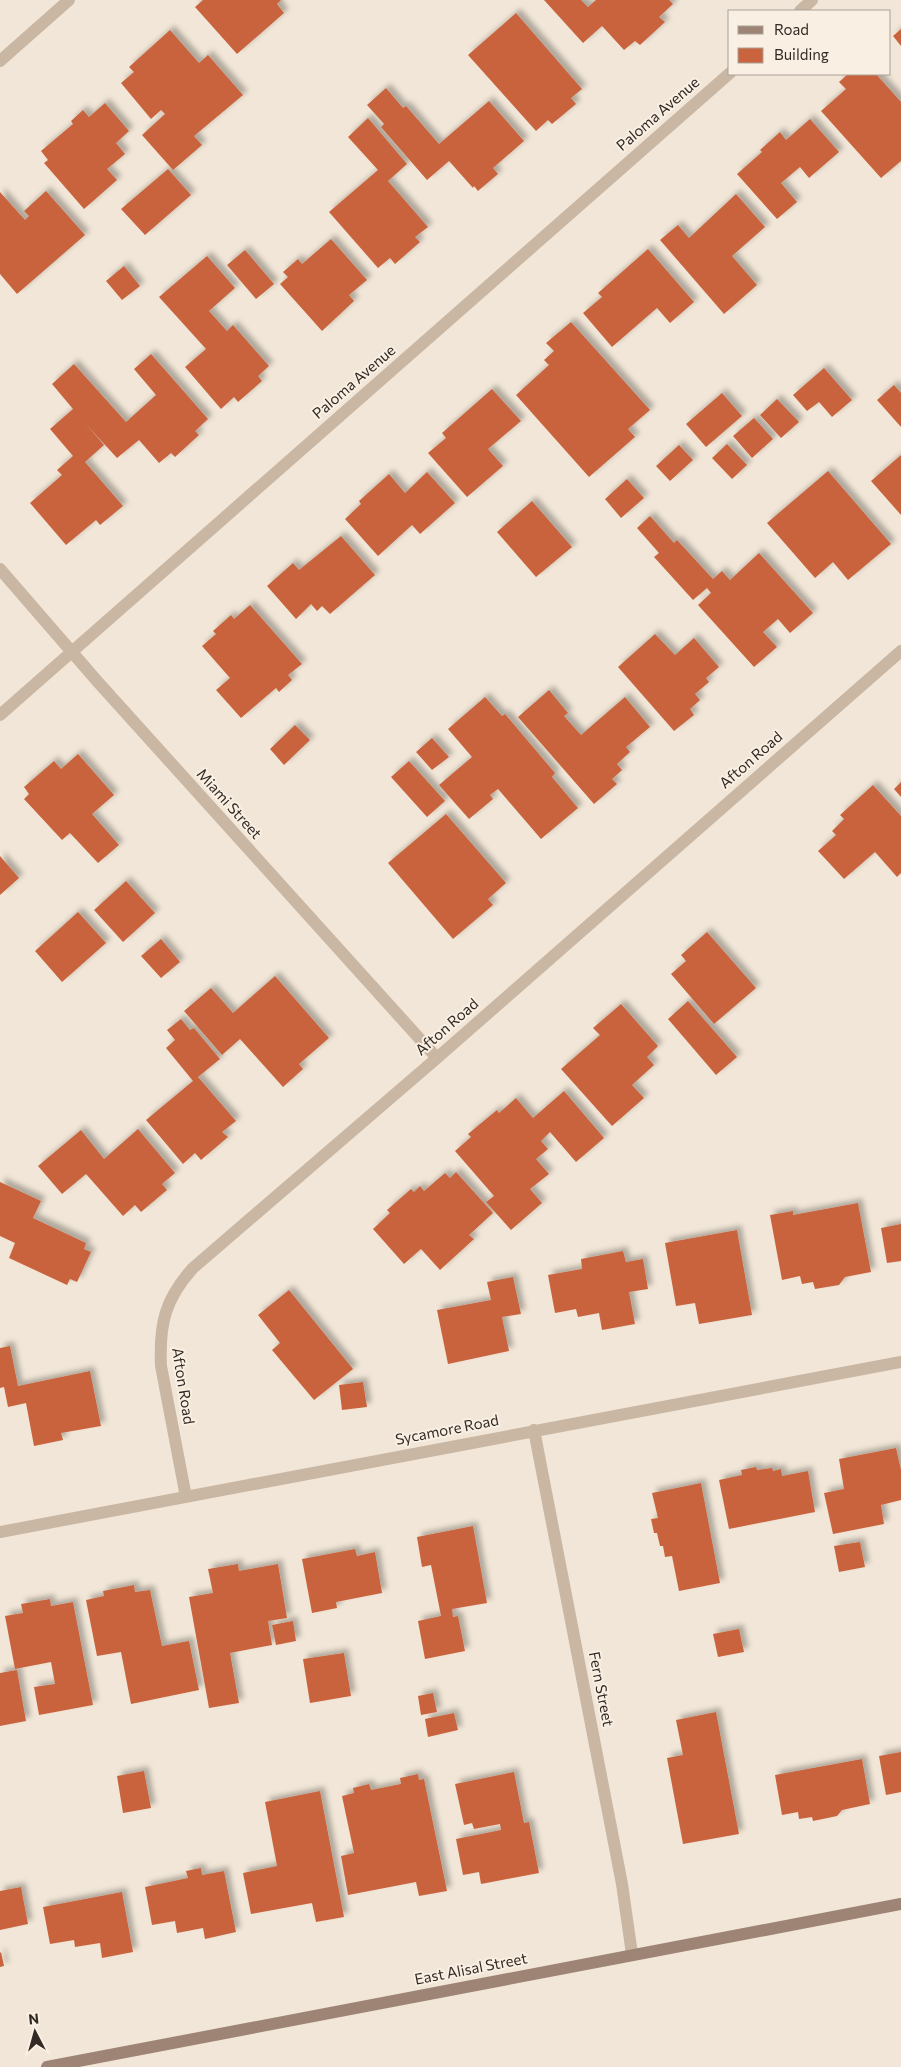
<svg xmlns="http://www.w3.org/2000/svg" width="901" height="2067" viewBox="0 0 901 2067" font-family="Commissioner,sans-serif">
<style>
.building{fill:#c9643e;filter:url(#shadow)}
.lines{fill:none;stroke-linecap:round;stroke-linejoin:round}
.street{stroke:#c9b6a3;stroke-width:12}
.secondary{stroke:#9d8474;stroke-width:12}
.labels{text-anchor:middle;stroke-width:4;stroke-linejoin:round;paint-order:stroke}
.street-label{font-size:15px;fill:#342a25;stroke:#f9f0e3}
</style>
<defs>
<filter id="shadow"><feDropShadow dx="4.5" dy="-4.5" stdDeviation="2.5" flood-color="#0004"/></filter>
</defs>
<rect width="100%" height="100%" fill="#f1e6d7"/>
<path class="building" d="M 203,0 L 281,0 L 277,4 L 284,13 L 237,54 L 195,7 Z
M 544,0 L 581,0 L 588,7 L 596,0 L 669,0 L 673,4 L 659,17 L 665,22 L 640,45 L 635,41 L 624,50 L 602,26 L 583,43 Z
M 516,13 L 582,89 L 571,98 L 576,104 L 552,124 L 548,120 L 536,131 L 468,55 Z
M 901,29 L 901,46 L 893,36 Z
M 170,30 L 199,63 L 208,55 L 243,95 L 194,136 L 202,145 L 173,170 L 142,135 L 165,114 L 161,110 L 151,119 L 121,83 L 134,72 L 129,67 Z
M 848,74 L 876,74 L 901,102 L 901,161 L 881,178 L 821,111 L 846,89 L 839,82 Z
M 386,88 L 403,108 L 406,106 L 439,144 L 489,101 L 524,141 L 493,168 L 498,174 L 478,191 L 474,186 L 473,188 L 449,161 L 427,180 L 381,127 L 384,124 L 367,105 Z
M 105,103 L 129,131 L 116,143 L 125,154 L 107,169 L 117,180 L 84,209 L 44,163 L 48,160 L 41,151 L 73,124 L 71,121 L 83,110 L 89,117 Z
M 368,118 L 407,164 L 388,181 L 428,227 L 415,237 L 420,242 L 395,264 L 390,258 L 378,268 L 329,212 L 378,170 L 348,137 Z
M 810,119 L 839,152 L 809,178 L 800,167 L 781,183 L 797,202 L 777,219 L 737,174 L 762,152 L 760,150 L 780,132 L 786,140 Z
M 168,169 L 191,195 L 145,235 L 121,209 Z
M 46,191 L 85,235 L 17,294 L 0,274 L 0,192 L 25,220 L 29,216 L 24,211 Z
M 736,194 L 765,227 L 732,256 L 757,285 L 724,314 L 660,240 L 678,225 L 689,238 Z
M 331,239 L 367,280 L 349,295 L 354,301 L 322,331 L 280,284 L 288,277 L 283,272 L 298,259 L 302,264 Z
M 648,249 L 694,302 L 670,323 L 657,308 L 612,347 L 583,313 L 602,297 L 598,293 Z
M 245,250 L 274,284 L 256,299 L 227,265 Z
M 207,256 L 235,288 L 209,311 L 227,331 L 233,325 L 269,366 L 258,376 L 262,381 L 238,402 L 234,397 L 221,409 L 185,367 L 206,349 L 159,297 Z
M 124,266 L 140,286 L 122,300 L 106,281 Z
M 571,322 L 650,410 L 628,429 L 635,437 L 589,477 L 516,395 L 549,365 L 544,360 L 554,351 L 546,343 Z
M 151,354 L 208,419 L 195,431 L 199,435 L 175,457 L 171,453 L 159,463 L 139,440 L 117,458 L 85,423 L 104,445 L 85,462 L 123,506 L 100,525 L 96,520 L 66,545 L 30,503 L 62,475 L 57,470 L 73,456 L 50,429 L 73,409 L 52,384 L 74,364 L 126,422 L 156,395 L 134,369 Z
M 824,368 L 852,400 L 832,417 L 819,402 L 807,411 L 793,395 Z
M 894,385 L 901,393 L 901,427 L 877,400 Z
M 492,389 L 521,421 L 488,449 L 503,466 L 467,497 L 428,453 L 446,438 L 442,433 Z
M 722,393 L 742,416 L 706,447 L 686,424 Z
M 777,399 L 799,422 L 781,438 L 760,415 Z
M 754,418 L 773,439 L 752,458 L 733,436 Z
M 727,444 L 747,465 L 732,479 L 712,458 Z
M 679,445 L 693,460 L 670,481 L 656,466 Z
M 901,455 L 901,515 L 871,481 Z
M 828,471 L 891,544 L 848,580 L 833,562 L 815,578 L 767,523 Z
M 427,472 L 455,503 L 420,534 L 412,525 L 378,556 L 345,519 L 361,504 L 359,501 L 389,474 L 405,493 Z
M 627,479 L 644,498 L 621,518 L 605,499 Z
M 532,501 L 572,547 L 536,577 L 497,532 Z
M 650,516 L 674,543 L 677,540 L 713,579 L 722,571 L 730,580 L 759,553 L 813,613 L 790,633 L 778,619 L 763,632 L 777,647 L 754,667 L 698,605 L 711,593 L 707,588 L 693,600 L 654,557 L 659,553 L 637,528 Z
M 341,536 L 375,575 L 330,614 L 322,606 L 317,611 L 311,604 L 296,619 L 267,586 L 293,563 L 299,570 Z
M 250,605 L 302,664 L 288,675 L 292,680 L 279,692 L 276,688 L 241,718 L 216,690 L 230,678 L 202,646 L 216,634 L 213,631 L 231,615 L 234,619 Z
M 655,634 L 675,655 L 694,638 L 719,667 L 706,678 L 709,682 L 695,694 L 700,700 L 690,709 L 694,715 L 674,731 L 618,667 Z
M 549,690 L 568,713 L 564,716 L 581,735 L 625,697 L 650,727 L 626,747 L 630,752 L 617,764 L 622,770 L 612,779 L 617,784 L 594,804 L 518,717 Z
M 485,697 L 502,716 L 505,714 L 555,773 L 552,777 L 578,808 L 541,839 L 498,789 L 490,795 L 493,799 L 469,819 L 439,785 L 472,757 L 448,729 Z
M 295,725 L 310,740 L 284,765 L 270,749 Z
M 432,738 L 449,757 L 432,770 L 416,752 Z
M 78,754 L 114,795 L 92,814 L 119,845 L 98,863 L 70,833 L 62,840 L 24,799 L 29,794 L 24,787 L 54,761 L 61,769 Z
M 409,761 L 445,801 L 427,817 L 391,777 Z
M 901,782 L 901,797 L 894,789 Z
M 873,785 L 901,816 L 901,873 L 897,877 L 875,852 L 844,879 L 818,851 L 836,835 L 832,831 L 844,819 L 840,815 Z
M 446,814 L 506,883 L 488,899 L 493,905 L 453,939 L 388,863 Z
M 0,856 L 19,878 L 0,895 Z
M 126,881 L 155,913 L 123,942 L 94,910 Z
M 78,912 L 106,943 L 62,982 L 35,951 Z
M 707,932 L 756,988 L 714,1024 L 671,974 L 686,961 L 681,955 Z
M 161,939 L 180,962 L 161,978 L 141,956 Z
M 275,976 L 329,1038 L 299,1064 L 303,1069 L 283,1087 L 240,1039 L 222,1055 L 184,1011 L 211,988 L 233,1013 Z
M 688,1001 L 737,1057 L 716,1075 L 668,1019 Z
M 621,1004 L 658,1046 L 647,1057 L 654,1065 L 632,1085 L 644,1098 L 612,1126 L 561,1069 L 600,1035 L 593,1028 Z
M 181,1019 L 190,1030 L 194,1028 L 220,1059 L 198,1077 L 236,1121 L 222,1132 L 228,1137 L 201,1160 L 195,1153 L 183,1164 L 146,1120 L 193,1081 L 166,1048 L 175,1040 L 167,1030 Z
M 564,1091 L 604,1138 L 576,1162 L 550,1132 L 541,1141 L 548,1149 L 536,1159 L 549,1174 L 530,1189 L 542,1203 L 511,1230 L 486,1202 L 494,1196 L 455,1151 L 471,1137 L 468,1134 L 497,1110 L 499,1113 L 516,1098 L 533,1118 Z
M 138,1129 L 175,1173 L 162,1184 L 167,1190 L 141,1212 L 135,1205 L 123,1216 L 86,1174 L 62,1194 L 38,1166 L 81,1130 L 104,1159 Z
M 456,1172 L 493,1213 L 469,1235 L 474,1239 L 440,1270 L 421,1249 L 404,1264 L 373,1229 L 390,1213 L 387,1210 L 411,1189 L 414,1192 L 420,1186 L 424,1191 L 445,1173 L 450,1178 Z
M 0,1182 L 41,1201 L 33,1218 L 86,1243 L 84,1249 L 91,1252 L 77,1282 L 70,1279 L 67,1285 L 9,1258 L 15,1243 L 0,1236 Z
M 858,1203 L 871,1272 L 845,1277 L 839,1285 L 815,1289 L 813,1282 L 802,1284 L 800,1276 L 782,1280 L 770,1215 L 793,1211 L 793,1215 Z
M 901,1224 L 901,1261 L 887,1263 L 881,1228 Z
M 737,1230 L 752,1315 L 699,1324 L 695,1303 L 676,1306 L 665,1243 Z
M 623,1251 L 626,1262 L 643,1259 L 648,1289 L 629,1292 L 635,1324 L 602,1330 L 599,1313 L 578,1317 L 576,1309 L 555,1313 L 548,1275 L 582,1269 L 581,1259 Z
M 513,1277 L 521,1314 L 502,1317 L 509,1351 L 448,1364 L 437,1310 L 491,1300 L 487,1282 Z
M 289,1290 L 353,1369 L 314,1400 L 272,1350 L 280,1343 L 258,1315 Z
M 10,1346 L 18,1386 L 90,1371 L 101,1426 L 61,1433 L 63,1440 L 34,1446 L 26,1403 L 8,1407 L 4,1387 L 0,1388 L 0,1348 Z
M 363,1382 L 367,1407 L 342,1410 L 339,1385 Z
M 896,1448 L 901,1470 L 901,1500 L 881,1505 L 884,1524 L 833,1534 L 824,1493 L 844,1489 L 839,1459 Z
M 756,1467 L 757,1470 L 772,1468 L 773,1471 L 781,1469 L 782,1476 L 808,1471 L 815,1512 L 729,1529 L 719,1480 L 742,1475 L 741,1470 Z
M 701,1483 L 720,1583 L 679,1591 L 672,1556 L 665,1557 L 663,1546 L 660,1546 L 657,1533 L 654,1533 L 651,1519 L 658,1518 L 652,1493 Z
M 473,1526 L 487,1603 L 452,1609 L 453,1617 L 458,1616 L 465,1651 L 425,1659 L 418,1621 L 441,1616 L 431,1565 L 422,1567 L 417,1537 Z
M 860,1542 L 865,1567 L 839,1572 L 834,1546 Z
M 355,1549 L 357,1556 L 375,1552 L 382,1593 L 336,1602 L 337,1608 L 312,1613 L 302,1559 Z
M 238,1564 L 239,1571 L 278,1564 L 287,1618 L 268,1621 L 272,1645 L 230,1653 L 239,1703 L 209,1708 L 189,1597 L 213,1593 L 208,1569 Z
M 134,1585 L 135,1592 L 150,1590 L 162,1646 L 189,1641 L 199,1690 L 131,1704 L 121,1652 L 97,1656 L 86,1600 L 104,1596 L 103,1591 Z
M 50,1599 L 51,1606 L 73,1602 L 93,1705 L 39,1715 L 34,1687 L 55,1684 L 51,1662 L 15,1669 L 5,1616 L 23,1613 L 21,1604 Z
M 293,1621 L 296,1641 L 276,1645 L 272,1625 Z
M 739,1629 L 744,1652 L 718,1657 L 713,1634 Z
M 344,1653 L 351,1696 L 310,1703 L 303,1659 Z
M 17,1670 L 26,1721 L 0,1726 L 0,1673 Z
M 433,1693 L 437,1712 L 421,1715 L 418,1696 Z
M 716,1712 L 739,1834 L 683,1844 L 667,1758 L 683,1755 L 676,1720 Z
M 454,1713 L 458,1730 L 428,1737 L 425,1719 Z
M 901,1752 L 901,1792 L 886,1795 L 879,1756 Z
M 862,1759 L 870,1804 L 842,1810 L 837,1816 L 813,1821 L 812,1817 L 799,1819 L 798,1812 L 782,1815 L 775,1775 Z
M 144,1771 L 151,1808 L 123,1813 L 117,1776 Z
M 514,1772 L 524,1823 L 529,1822 L 539,1873 L 481,1884 L 479,1872 L 463,1875 L 456,1839 L 501,1830 L 500,1824 L 474,1829 L 472,1823 L 464,1825 L 455,1784 Z
M 418,1774 L 419,1780 L 424,1779 L 447,1891 L 419,1896 L 416,1882 L 348,1895 L 341,1856 L 354,1853 L 342,1796 L 354,1793 L 353,1788 L 369,1784 L 371,1790 L 401,1784 L 400,1778 Z
M 320,1791 L 344,1917 L 316,1922 L 312,1903 L 251,1914 L 243,1873 L 277,1866 L 265,1802 Z
M 201,1868 L 202,1875 L 224,1871 L 236,1932 L 205,1939 L 203,1928 L 177,1933 L 175,1921 L 152,1925 L 145,1887 L 188,1878 L 186,1871 Z
M 21,1887 L 28,1924 L 0,1930 L 0,1891 Z
M 122,1892 L 133,1952 L 102,1958 L 100,1943 L 75,1947 L 74,1940 L 50,1944 L 43,1907 Z
M 1,1952 L 4,1966 L 0,1967 L 0,1953 Z"/>
<g class="lines">
<path class="street" d="M 800,11 L 812,0
M 0,61 L 69,0
M 0,569 L 97,681 L 437,1058
M 0,715 L 730,73
M 534,1430 L 622,1884 L 632,1954
M 186,1497 L 161,1366 C 159,1324 165,1299 193,1268 L 437,1058 L 901,651
M 0,1532 L 901,1362"/>
<path class="secondary" d="M 47,2067 L 901,1904"/>
</g>
<g class="labels">
<g class="street-label">
<text transform="translate(658 114) rotate(-41)" y="5">Paloma Avenue</text>
<text transform="translate(354 382) rotate(-41)" y="5">Paloma Avenue</text>
<text transform="translate(751 760) rotate(-41)" y="5">Afton Road</text>
<text transform="translate(229 804) rotate(48)" y="5">Miami Street</text>
<text transform="translate(447 1027) rotate(-41)" y="5">Afton Road</text>
<text transform="translate(183 1386) rotate(81)" y="5">Afton Road</text>
<text transform="translate(447 1430) rotate(-11)" y="5">Sycamore Road</text>
<text transform="translate(601 1689) rotate(79)" y="5">Fern Street</text>
<text transform="translate(471 1969) rotate(-11)" y="5">East Alisal Street</text>
</g>
</g>
<rect x="728" y="10" width="162" height="65" fill="#f9f0e3" stroke="#aaa197"/>
<rect x="738" y="26" width="25" height="8" fill="#9d8474" stroke="#aaa197"/>
<text x="774" y="35" font-size="15" fill="#342a25">Road</text>
<rect x="738" y="48" width="25" height="15" fill="#c9643e" stroke="#aaa197"/>
<text x="774" y="60" font-size="15" fill="#342a25">Building</text>
<g transform="translate(35 2032) rotate(354)" stroke="#f9f0e3" stroke-width="4" paint-order="stroke">
<path d="M0-4L9 19L0 12L-9 19Z" fill="#342a25"/>
<text y="-8" font-size="14" font-weight="bold" text-anchor="middle" fill="#342a25">N</text>
</g>
</svg>
